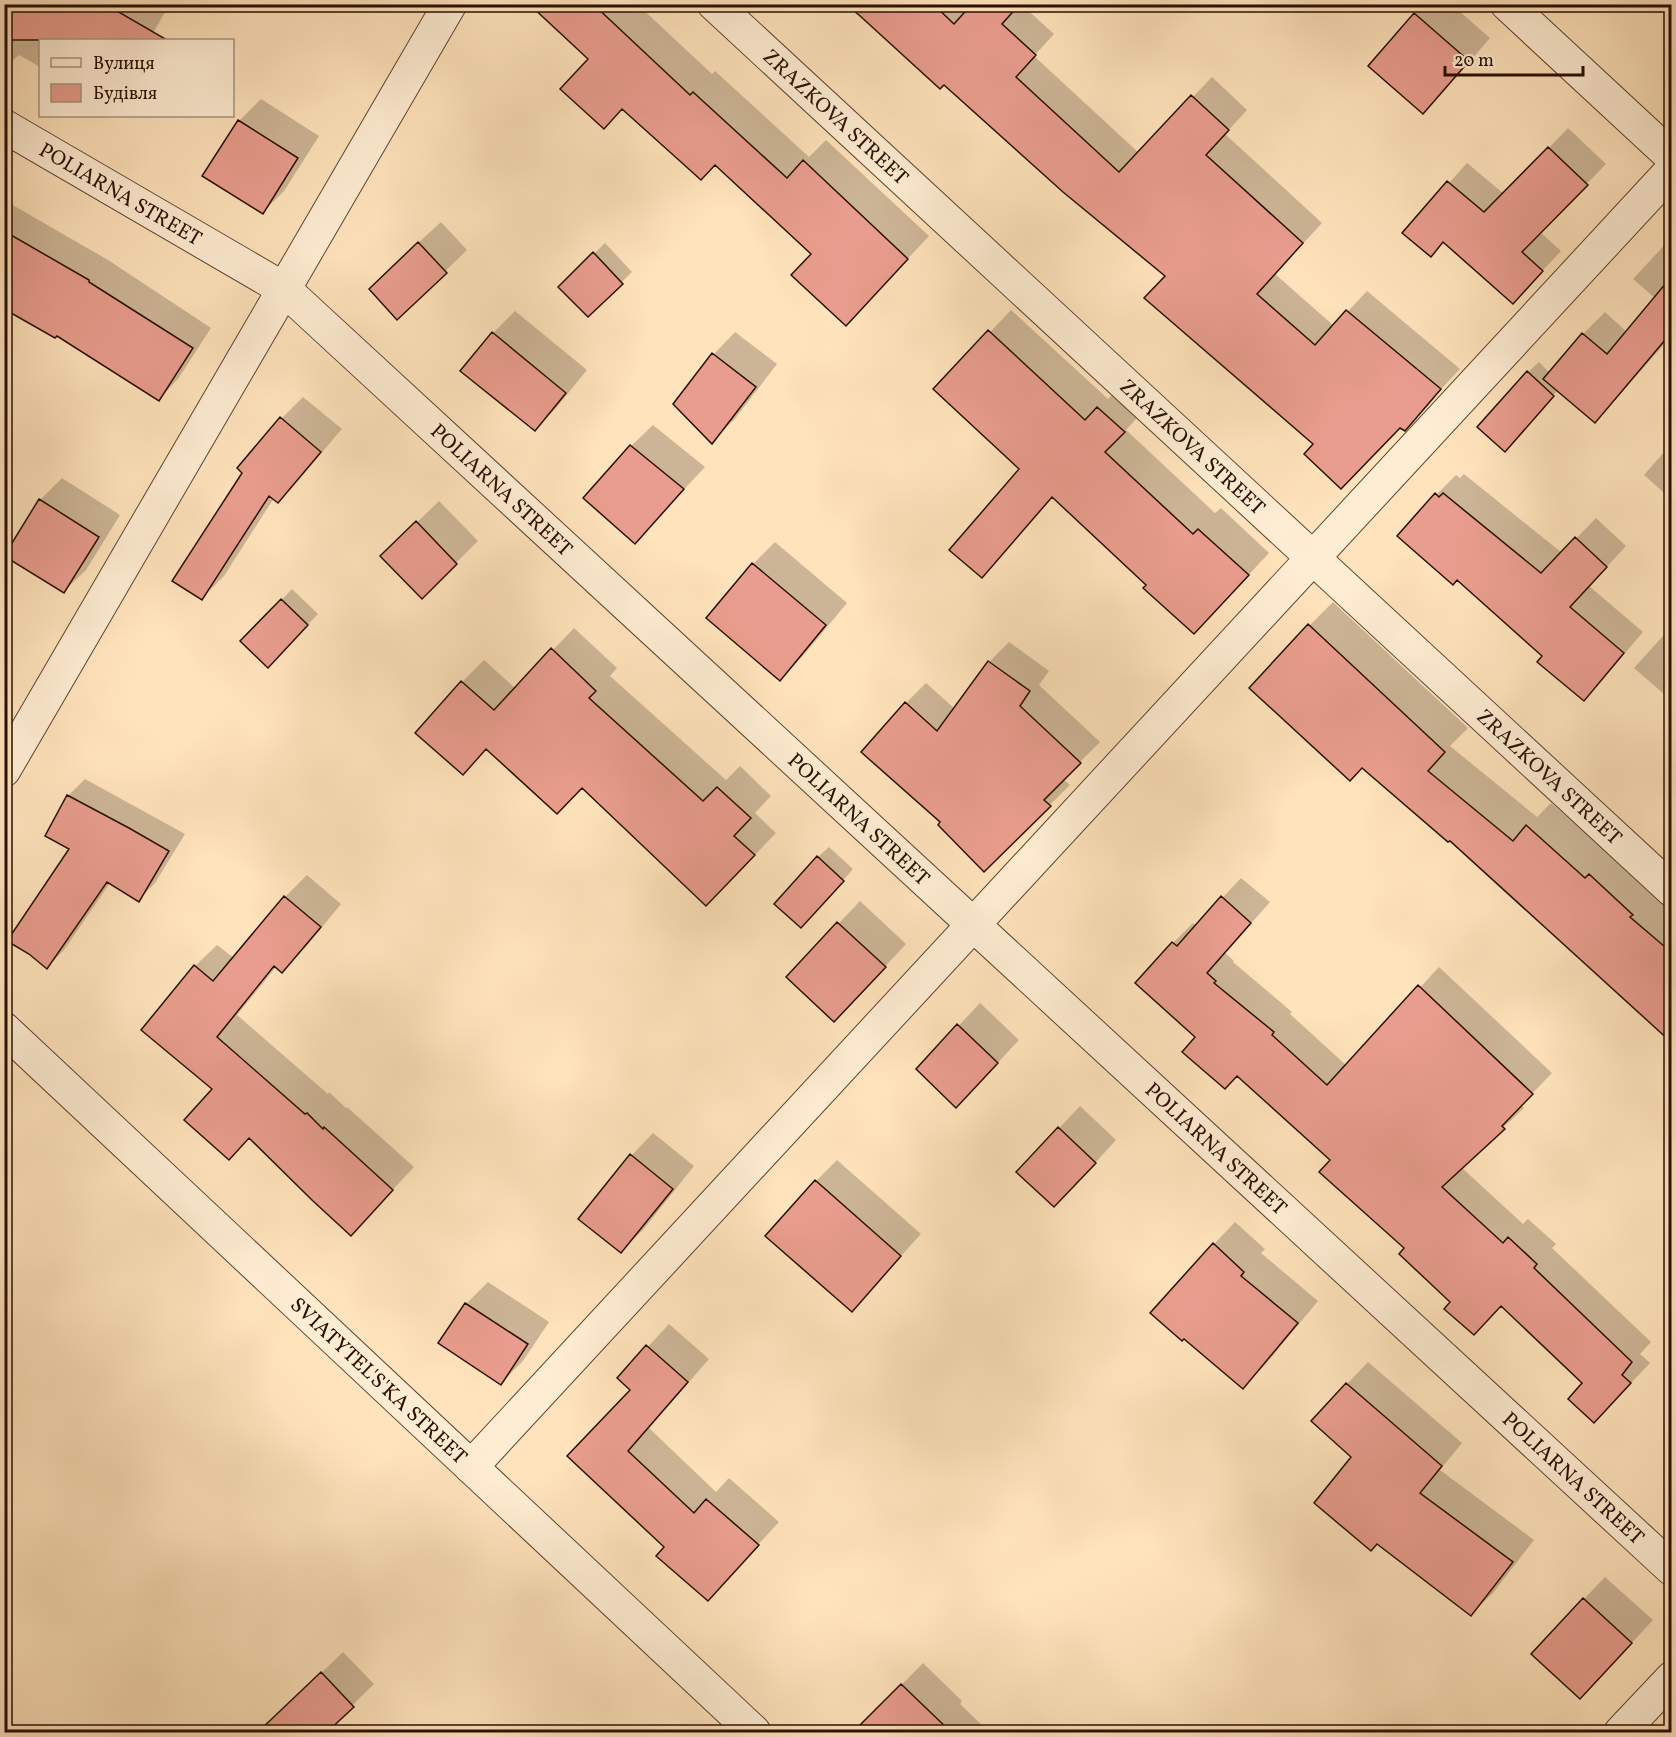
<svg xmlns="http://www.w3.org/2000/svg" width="1676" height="1737" viewBox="0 0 1676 1737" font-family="Vollkorn,serif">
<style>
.shadow{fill:#0003}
.building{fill:#e99d8e;stroke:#280f00;stroke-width:1.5}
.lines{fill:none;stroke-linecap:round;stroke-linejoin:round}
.minor-casing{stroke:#5e442f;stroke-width:35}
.minor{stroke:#ffedd3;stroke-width:33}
.labels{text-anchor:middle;stroke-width:5;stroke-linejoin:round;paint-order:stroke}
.street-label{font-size:21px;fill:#280f00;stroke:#ffedd3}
</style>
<rect width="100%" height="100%" fill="#ffe3bc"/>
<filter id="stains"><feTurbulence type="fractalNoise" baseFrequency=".00333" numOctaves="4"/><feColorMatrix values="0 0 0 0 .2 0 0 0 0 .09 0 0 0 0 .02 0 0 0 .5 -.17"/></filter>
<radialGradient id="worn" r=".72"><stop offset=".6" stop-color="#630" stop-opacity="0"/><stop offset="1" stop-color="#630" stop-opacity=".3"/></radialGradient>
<path class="shadow" d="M 4,4 L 163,4 L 168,7 L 149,40 L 40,40 L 40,67 L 19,55 L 7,66 L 4,65 Z
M 532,4 L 637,4 L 712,74 L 715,71 L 809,157 L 826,140 L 929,236 L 867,302 L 715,164 L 590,59 Z
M 845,4 L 1025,4 L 1023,6 L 1054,34 L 1034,56 L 1139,153 L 1212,77 L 1247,110 L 1225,134 L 1322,223 L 1275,274 L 1334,326 L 1367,291 L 1460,369 L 1404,429 L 1167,276 L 944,83 L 859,13 L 857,15 Z
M 1425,4 L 1451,4 L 1490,38 L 1445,90 L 1423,112 L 1415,14 Z
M 261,99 L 319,136 L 284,191 L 263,212 L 239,121 Z
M 1568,128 L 1606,164 L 1540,232 L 1561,251 L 1513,302 L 1445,241 L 1431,255 L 1404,233 L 1467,163 L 1504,194 Z
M 4,200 L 108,260 L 211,328 L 178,379 L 159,399 L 4,301 Z
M 441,222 L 467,250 L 397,318 L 392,267 Z
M 1672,237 L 1672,335 L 1616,399 L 1595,421 L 1558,390 L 1516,439 L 1528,372 L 1539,362 L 1550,373 L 1583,334 L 1605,312 L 1627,332 L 1655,298 L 1633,279 Z
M 605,243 L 632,272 L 588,315 L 560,287 Z
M 1011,310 L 1108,399 L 1120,387 L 1145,409 L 1126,430 L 1215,513 L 1221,508 L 1269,553 L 1215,611 L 1148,585 L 1054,496 L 1003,554 L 982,576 L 1022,469 L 936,389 Z
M 515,311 L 587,370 L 556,408 L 535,429 L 493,333 Z
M 735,332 L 777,364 L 734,420 L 712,441 L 675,404 L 714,354 Z
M 303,397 L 342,429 L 299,479 L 278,501 L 274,498 L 224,576 L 202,598 L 282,418 Z
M 653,425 L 705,467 L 635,542 L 631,446 Z
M 1672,443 L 1672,500 L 1644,475 Z
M 1464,474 L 1562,553 L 1596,518 L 1626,546 L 1589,586 L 1643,632 L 1603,679 L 1583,699 L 1544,656 L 1436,495 L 1456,475 L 1460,478 Z
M 62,478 L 120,515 L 86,570 L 64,591 L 40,500 Z
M 439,501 L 478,541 L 422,597 L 404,535 Z
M 775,542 L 847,603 L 802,657 L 780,679 L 708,618 L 753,564 Z
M 292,589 L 318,614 L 268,666 L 242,641 Z
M 1333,602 L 1468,728 L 1450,746 L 1537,817 L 1551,803 L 1672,908 L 1672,1040 L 1450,839 L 1309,626 Z
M 1672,626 L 1672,701 L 1634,668 Z
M 574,628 L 617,668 L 610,676 L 726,780 L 740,766 L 771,796 L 755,813 L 776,833 L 728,883 L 583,786 L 487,748 L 463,773 L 462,682 L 484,660 L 516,689 Z
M 1009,642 L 1049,671 L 1039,685 L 1100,742 L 1063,779 L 1070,785 L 984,870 L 943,822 L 906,703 L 926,683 L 955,709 L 989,662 Z
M 85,779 L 185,834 L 155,883 L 138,900 L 110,883 L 64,950 L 47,967 L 72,849 L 68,796 Z
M 829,847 L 853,869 L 812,916 L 818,857 Z
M 307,875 L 341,904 L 304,949 L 282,970 L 277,966 L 237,1015 L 328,1094 L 329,1092 L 346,1108 L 347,1107 L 414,1167 L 351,1234 L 214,1088 L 195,966 L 217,945 L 234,958 L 285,897 Z
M 1241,878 L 1270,902 L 1225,953 L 1234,961 L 1233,962 L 1292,1012 L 1290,1014 L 1347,1066 L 1439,967 L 1552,1073 L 1521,1105 L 1524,1108 L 1461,1167 L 1523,1224 L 1528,1219 L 1556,1244 L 1552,1248 L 1651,1342 L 1640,1354 L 1650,1363 L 1614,1401 L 1502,1305 L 1452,1302 L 1332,1160 L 1137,983 L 1173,943 L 1193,923 L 1196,926 Z
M 860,901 L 906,944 L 856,998 L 788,977 Z
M 980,1003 L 1019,1040 L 978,1084 L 918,1069 Z
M 1080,1106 L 1116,1140 L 1076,1184 L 1018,1172 Z
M 653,1133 L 694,1166 L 643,1230 L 621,1251 L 580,1219 L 632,1155 Z
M 837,1160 L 921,1234 L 852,1310 L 816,1181 Z
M 1235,1222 L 1265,1249 L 1261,1253 L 1318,1301 L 1265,1365 L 1243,1387 L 1214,1244 Z
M 488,1282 L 549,1322 L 523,1361 L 501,1383 L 466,1304 Z
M 669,1324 L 709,1359 L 649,1428 L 716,1492 L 729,1478 L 779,1522 L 708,1599 L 666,1547 L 569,1456 L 632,1389 L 619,1378 Z
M 1368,1362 L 1462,1443 L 1440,1470 L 1534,1540 L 1493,1593 L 1471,1614 L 1353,1456 L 1347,1384 Z
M 1605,1577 L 1653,1620 L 1602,1675 L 1584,1599 Z
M 343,1652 L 374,1684 L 325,1732 L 260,1732 Z
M 923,1663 L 962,1701 L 960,1704 L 989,1732 L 866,1732 L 860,1727 Z"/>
<path class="building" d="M 4,4 L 105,4 L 167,40 L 4,40 Z
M 529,4 L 593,4 L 690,95 L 693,92 L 787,178 L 803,160 L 908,259 L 846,326 L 791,275 L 811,254 L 715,165 L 701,180 L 622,109 L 604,129 L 560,89 L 588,59 Z
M 847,4 L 933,4 L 954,24 L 972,4 L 1020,4 L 1002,24 L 1036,55 L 1016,77 L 1119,172 L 1191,95 L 1229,130 L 1206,155 L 1303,243 L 1257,294 L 1315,345 L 1346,310 L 1441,389 L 1405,431 L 1400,428 L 1341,489 L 1304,454 L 1313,444 L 1144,298 L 1165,276 L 1063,192 L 944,85 L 940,89 Z
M 1414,13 L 1469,61 L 1423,114 L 1368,66 Z
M 238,120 L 298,158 L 263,214 L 202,176 Z
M 1548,147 L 1588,185 L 1522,252 L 1543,271 L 1513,304 L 1443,242 L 1431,257 L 1402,233 L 1447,181 L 1484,212 Z
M 4,231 L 89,280 L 89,282 L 193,348 L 159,401 L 57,336 L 55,338 L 4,309 Z
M 418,242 L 447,273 L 397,320 L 369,289 Z
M 593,252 L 623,284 L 588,317 L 558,287 Z
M 1671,277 L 1671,333 L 1595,423 L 1543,379 L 1582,333 L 1607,354 Z
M 988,330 L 1085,420 L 1097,407 L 1125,432 L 1105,452 L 1193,534 L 1198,529 L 1249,575 L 1194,634 L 1143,588 L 1146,585 L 1052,497 L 982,578 L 949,550 L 1019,469 L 933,389 Z
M 492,332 L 566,393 L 535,431 L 460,371 Z
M 712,353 L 756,387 L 712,444 L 673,404 Z
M 1527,371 L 1554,396 L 1505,452 L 1477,427 Z
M 280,417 L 321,452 L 278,503 L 269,496 L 202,600 L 172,581 L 242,473 L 237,468 Z
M 630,445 L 684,489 L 635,544 L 583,498 Z
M 1435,493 L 1439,497 L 1443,493 L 1541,573 L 1575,537 L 1607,567 L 1570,607 L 1624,653 L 1584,701 L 1537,662 L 1542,656 L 1457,580 L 1453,585 L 1397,536 Z
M 39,499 L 99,537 L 64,593 L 4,556 Z
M 416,521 L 457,564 L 422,599 L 380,556 Z
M 752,563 L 826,625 L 780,681 L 706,618 Z
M 281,599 L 308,625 L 268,668 L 240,641 Z
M 1308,624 L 1445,752 L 1428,771 L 1513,841 L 1526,825 L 1585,878 L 1589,874 L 1633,915 L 1630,917 L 1671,952 L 1671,1042 L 1450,841 L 1448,842 L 1362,768 L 1350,781 L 1249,688 Z
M 551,648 L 596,691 L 589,698 L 703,801 L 717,787 L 751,818 L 734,836 L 755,855 L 706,906 L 582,788 L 557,814 L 486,749 L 463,775 L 415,733 L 461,681 L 494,710 Z
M 988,661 L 1030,691 L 1020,706 L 1081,763 L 1044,800 L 1051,806 L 984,872 L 938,825 L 940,822 L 861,752 L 905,702 L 937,731 Z
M 67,795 L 129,828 L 169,851 L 139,902 L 107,882 L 47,969 L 29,954 L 7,941 L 69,849 L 45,836 Z
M 817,856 L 844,881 L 801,928 L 774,904 Z
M 284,896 L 321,927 L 282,973 L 274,966 L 217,1037 L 305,1114 L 307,1113 L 323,1129 L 324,1127 L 393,1190 L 351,1236 L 313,1201 L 249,1138 L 229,1160 L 184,1120 L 212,1089 L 141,1030 L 194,965 L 213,981 Z
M 1221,896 L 1251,923 L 1207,973 L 1216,981 L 1214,983 L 1274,1032 L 1272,1035 L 1327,1085 L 1418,985 L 1533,1094 L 1502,1126 L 1505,1129 L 1442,1187 L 1503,1243 L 1508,1237 L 1537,1264 L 1534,1268 L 1632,1362 L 1622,1375 L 1631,1383 L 1594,1423 L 1568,1399 L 1582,1383 L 1501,1306 L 1474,1335 L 1444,1309 L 1450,1302 L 1399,1254 L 1404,1248 L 1319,1172 L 1330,1160 L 1237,1076 L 1225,1089 L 1182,1052 L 1195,1037 L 1135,983 L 1172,942 L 1177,946 Z
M 837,922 L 886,967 L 834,1022 L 786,977 Z
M 957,1024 L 998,1063 L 956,1108 L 916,1069 Z
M 1058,1127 L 1096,1163 L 1054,1207 L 1016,1172 Z
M 630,1154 L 673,1189 L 621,1253 L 578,1219 Z
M 815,1180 L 901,1256 L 852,1312 L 765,1236 Z
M 1213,1243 L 1244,1272 L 1241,1276 L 1298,1323 L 1243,1389 L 1184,1339 L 1182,1341 L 1150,1313 Z
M 465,1303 L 528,1344 L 501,1385 L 438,1343 Z
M 646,1345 L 688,1382 L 628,1451 L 694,1513 L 706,1499 L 759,1545 L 708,1601 L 656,1556 L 664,1547 L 567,1456 L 630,1390 L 617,1378 Z
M 1346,1383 L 1442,1466 L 1420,1493 L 1513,1562 L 1471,1616 L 1377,1544 L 1371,1551 L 1314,1503 L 1351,1457 L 1311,1421 Z
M 1583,1598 L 1632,1643 L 1580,1699 L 1531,1654 Z
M 321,1672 L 354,1707 L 327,1732 L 258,1732 Z
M 901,1684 L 951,1732 L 853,1732 Z"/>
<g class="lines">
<defs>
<g id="minor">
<path id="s1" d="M 714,4 L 1672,890"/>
<path d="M 1507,4 L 1672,157"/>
<path id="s2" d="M 4,126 L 284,289 L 1672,1569"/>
<path d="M 4,770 L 450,4"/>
<path id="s3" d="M 4,1029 L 754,1732"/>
<path d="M 471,1467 L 1672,170"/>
<path d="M 1621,1732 L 1672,1678"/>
</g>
</defs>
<use href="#minor" class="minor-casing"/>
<use href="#minor" class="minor"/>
</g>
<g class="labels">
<g class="street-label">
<text dy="7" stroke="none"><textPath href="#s1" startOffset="166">ZRAZKOVA STREET</textPath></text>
<text dy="7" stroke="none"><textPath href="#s2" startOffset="135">POLIARNA STREET</textPath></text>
<text dy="7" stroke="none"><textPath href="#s1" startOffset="652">ZRAZKOVA STREET</textPath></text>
<text dy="7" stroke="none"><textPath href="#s2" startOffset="620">POLIARNA STREET</textPath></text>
<text dy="7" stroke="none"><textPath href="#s1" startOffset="1138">ZRAZKOVA STREET</textPath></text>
<text dy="7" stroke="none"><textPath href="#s2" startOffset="1106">POLIARNA STREET</textPath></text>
<text dy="7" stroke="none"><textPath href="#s2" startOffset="1592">POLIARNA STREET</textPath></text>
<text dy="7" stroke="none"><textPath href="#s3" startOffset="514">SVIATYTEL'S'KA STREET</textPath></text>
<text dy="7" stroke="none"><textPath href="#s2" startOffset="2078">POLIARNA STREET</textPath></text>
</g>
</g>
<rect width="1676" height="1737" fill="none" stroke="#ffe3bc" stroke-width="24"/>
<rect x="6" y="6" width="1664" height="1725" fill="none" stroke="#280f00" stroke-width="3"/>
<rect x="12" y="12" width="1652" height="1713" fill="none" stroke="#280f00" stroke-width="1.5"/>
<rect x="39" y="39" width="195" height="78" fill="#ffedd3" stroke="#a9947f" stroke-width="1.5"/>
<rect x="51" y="58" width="30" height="9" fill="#ffedd3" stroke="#a9947f" stroke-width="1.5"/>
<text x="93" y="69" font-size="18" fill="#280f00">Вулиця</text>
<rect x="51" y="84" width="30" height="18" fill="#e99d8e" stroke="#a9947f" stroke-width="1.5"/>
<text x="93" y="99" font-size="18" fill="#280f00">Будівля</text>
<path d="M1445 66v9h138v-9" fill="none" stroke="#280f00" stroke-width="3"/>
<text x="1454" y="66" font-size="18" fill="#280f00" stroke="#ffedd3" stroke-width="4.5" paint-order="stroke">20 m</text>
<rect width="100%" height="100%" filter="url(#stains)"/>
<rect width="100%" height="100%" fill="url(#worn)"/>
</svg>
